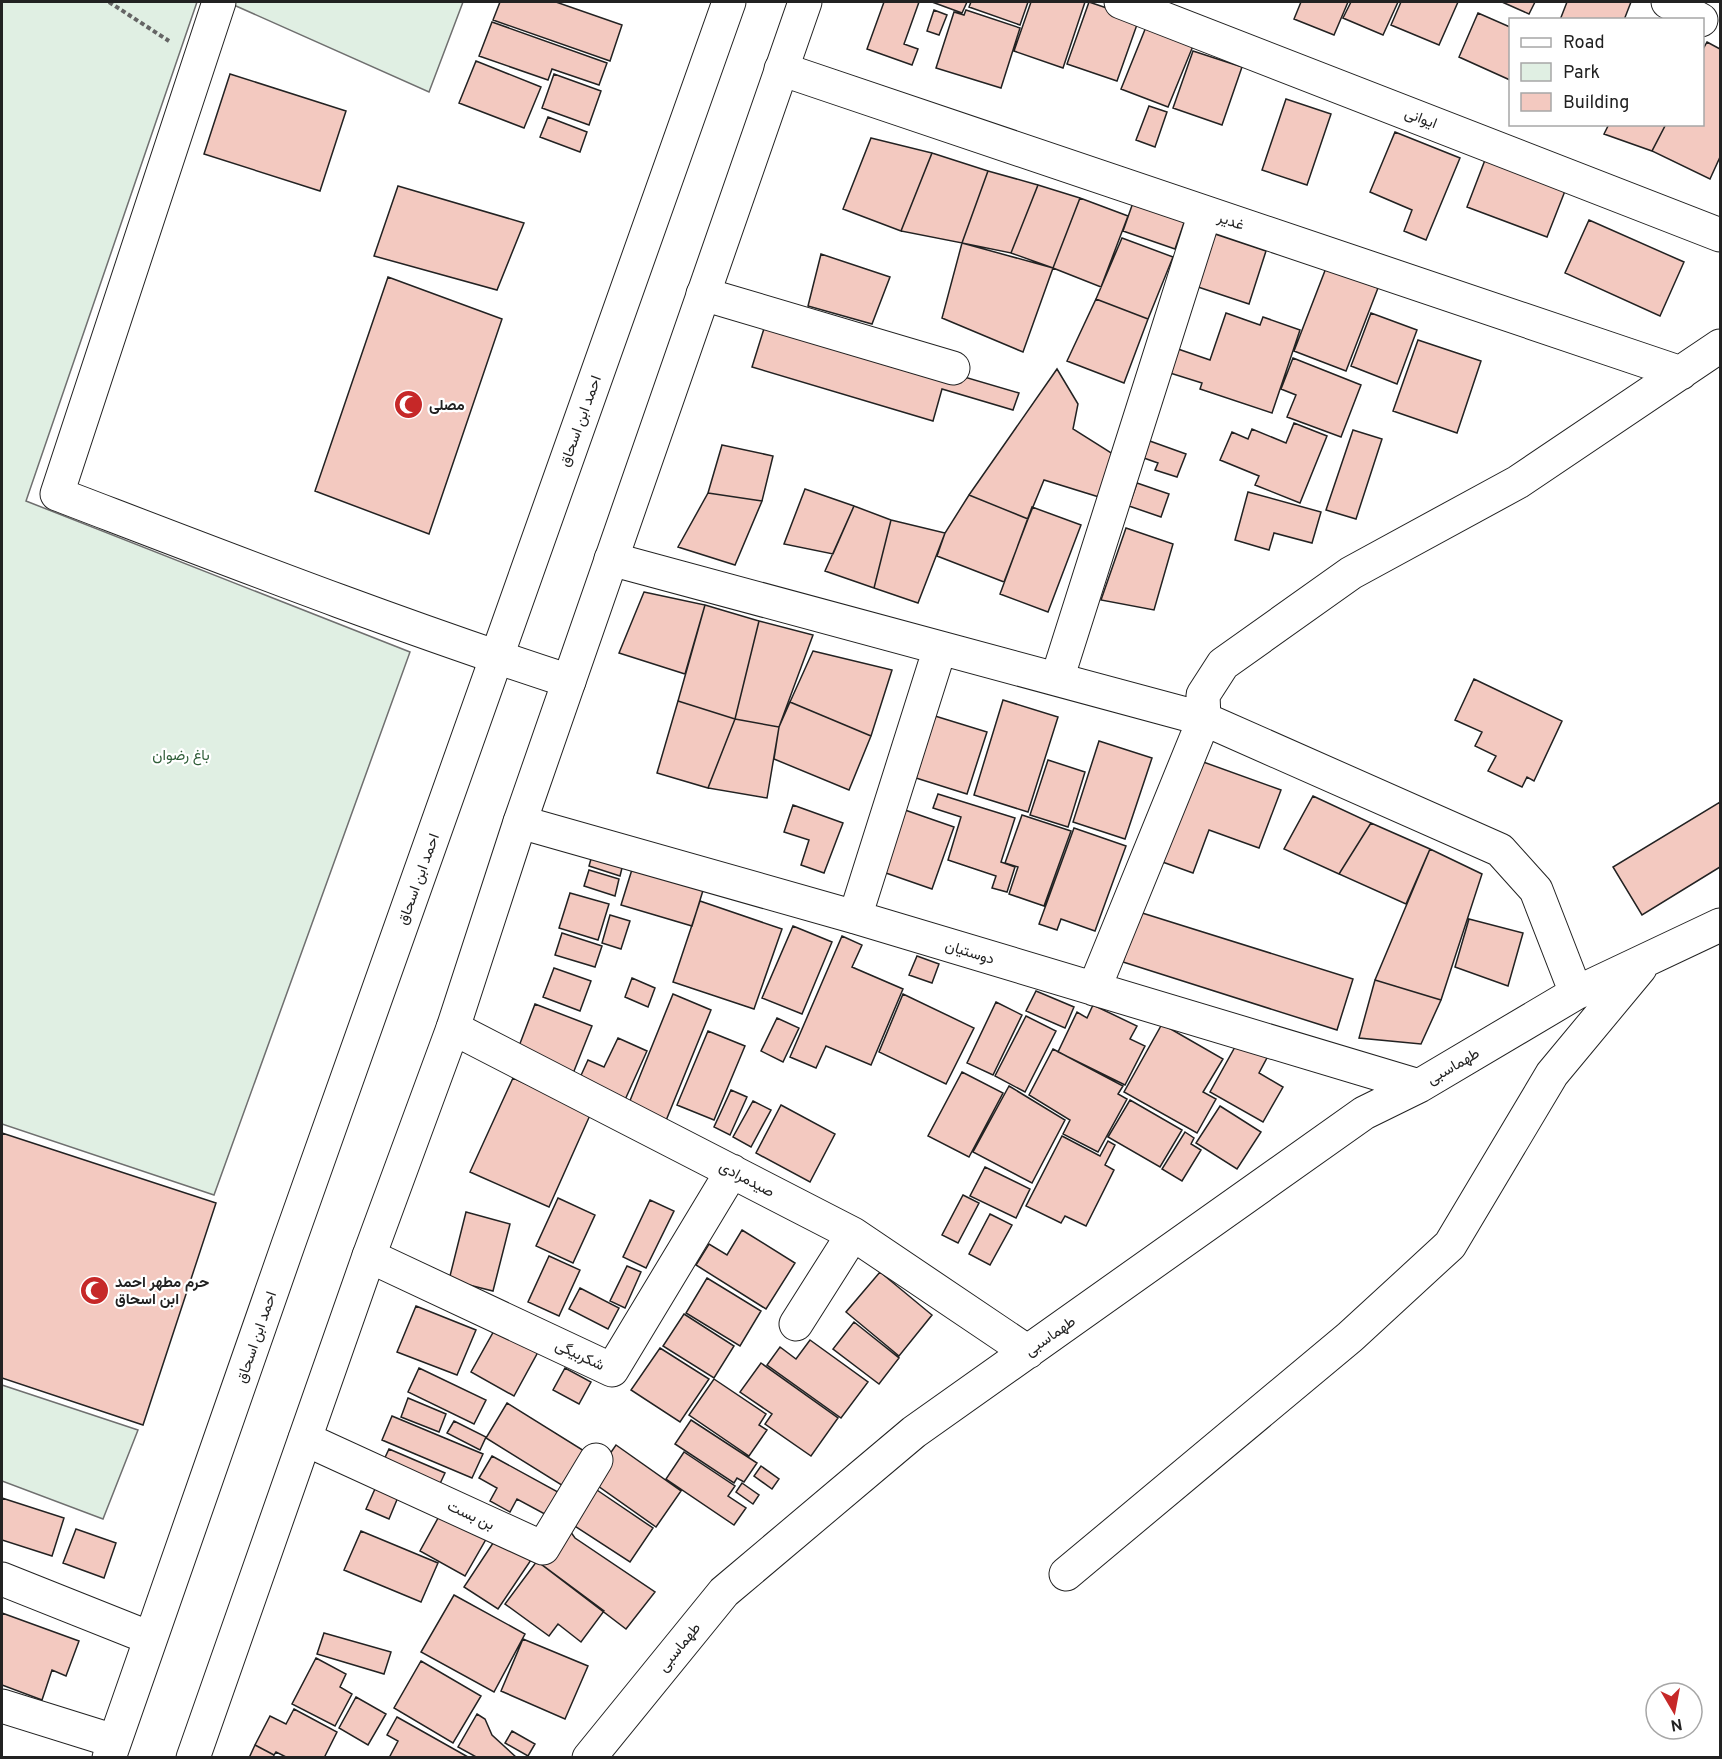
<svg xmlns="http://www.w3.org/2000/svg" width="1722" height="1759" viewBox="0 0 1722 1759" font-family="Overpass,Vazirmatn,sans-serif">
<style>
.green{fill:#e0efe3;stroke:#6f6f6f;stroke-width:1.5}
.building{fill:#f3c9c0;stroke:#222;stroke-width:1.5}
.lines{fill:none;stroke-linecap:round;stroke-linejoin:round}
.minor-casing{stroke:#222;stroke-width:35}
.major-casing{stroke:#222;stroke-width:35}
.path{stroke:#646464;stroke-width:4;stroke-dasharray:4.5 3;stroke-linecap:butt}
.minor{stroke:#fff;stroke-width:33}
.major{stroke:#fff;stroke-width:33}
.labels{text-anchor:middle;stroke-width:4.5;stroke-linejoin:round;paint-order:stroke}
.street-label{font-size:15px;fill:#222;stroke:#fff}
.poi-label{font-size:15px;font-weight:bold;fill:#222;stroke:#fff;text-anchor:start}
.park-label{font-size:15px;fill:#2f5e38;stroke:#fff}
</style>
<rect width="100%" height="100%" fill="#fff"/>
<path class="green" d="M 2,2 L 197,2 L 26,501 L 410,652 L 214,1195 L 2,1124 Z
M 227,2 L 463,2 L 429,92 Z
M 2,1385 L 138,1430 L 103,1519 L 2,1481 Z"/>
<path class="building" d="M 500,2 L 556,2 L 622,25 L 610,61 L 493,20 Z
M 884,2 L 919,2 L 904,44 L 918,49 L 912,65 L 867,49 Z
M 932,2 L 967,2 L 962,13 Z
M 971,2 L 1028,2 L 1020,25 L 969,7 Z
M 1031,2 L 1085,2 L 1063,68 L 1014,51 Z
M 1089,2 L 1139,19 L 1117,81 L 1067,64 Z
M 1301,2 L 1348,2 L 1334,35 L 1294,19 Z
M 1351,2 L 1398,2 L 1383,35 L 1343,18 Z
M 1401,2 L 1458,2 L 1439,45 L 1391,25 Z
M 1502,2 L 1535,2 L 1529,14 Z
M 1567,2 L 1631,2 L 1624,20 L 1560,20 Z
M 934,10 L 947,15 L 939,35 L 927,31 Z
M 966,10 L 1020,28 L 1001,88 L 936,68 L 954,12 L 964,15 Z
M 1478,13 L 1510,27 L 1510,80 L 1459,57 Z
M 492,22 L 607,63 L 599,85 L 552,69 L 548,80 L 479,56 Z
M 1146,27 L 1193,46 L 1168,107 L 1121,89 Z
M 1707,42 L 1720,49 L 1720,157 L 1710,179 L 1652,151 L 1666,124 L 1702,124 L 1702,51 Z
M 1193,51 L 1242,67 L 1222,125 L 1173,108 Z
M 476,61 L 541,87 L 524,128 L 459,103 Z
M 230,74 L 346,111 L 320,191 L 204,154 Z
M 554,74 L 601,91 L 589,125 L 542,108 Z
M 1286,99 L 1331,114 L 1307,185 L 1262,170 Z
M 1149,106 L 1167,112 L 1155,147 L 1136,140 Z
M 548,117 L 587,132 L 580,152 L 540,137 Z
M 1609,124 L 1666,124 L 1652,151 L 1604,134 Z
M 1395,132 L 1460,158 L 1426,240 L 1404,231 L 1412,210 L 1370,192 Z
M 871,138 L 932,153 L 901,231 L 843,209 Z
M 932,153 L 988,171 L 962,243 L 901,231 Z
M 1485,160 L 1565,191 L 1547,237 L 1467,207 Z
M 988,171 L 1038,185 L 1011,253 L 962,243 Z
M 1038,185 L 1080,198 L 1053,268 L 1011,253 Z
M 398,186 L 524,223 L 497,290 L 374,256 Z
M 1135,197 L 1187,214 L 1175,249 L 1123,231 Z
M 1080,198 L 1128,216 L 1101,287 L 1053,268 Z
M 1589,220 L 1684,262 L 1660,316 L 1565,273 Z
M 1212,233 L 1266,251 L 1249,304 L 1195,286 Z
M 1122,238 L 1173,257 L 1148,319 L 1096,299 Z
M 962,243 L 1053,268 L 1023,352 L 942,318 Z
M 821,254 L 890,277 L 872,324 L 808,306 Z
M 1326,268 L 1378,288 L 1346,371 L 1294,351 Z
M 388,277 L 502,319 L 429,534 L 315,491 Z
M 1096,299 L 1148,319 L 1124,383 L 1067,361 Z
M 1226,313 L 1260,325 L 1263,317 L 1300,330 L 1272,413 L 1200,389 L 1202,383 L 1170,373 L 1178,349 L 1210,360 Z
M 1371,313 L 1417,330 L 1397,384 L 1351,366 Z
M 767,319 L 1019,393 L 1013,410 L 942,389 L 933,421 L 752,367 Z
M 1418,340 L 1481,361 L 1457,433 L 1393,411 Z
M 1293,358 L 1361,385 L 1341,437 L 1287,417 L 1296,395 L 1281,389 Z
M 1057,369 L 1078,404 L 1073,429 L 1113,454 L 1099,497 L 1044,480 L 1028,519 L 969,495 Z
M 1294,423 L 1327,436 L 1300,503 L 1255,485 L 1259,476 L 1220,460 L 1232,432 L 1248,439 L 1252,429 L 1286,443 Z
M 1353,430 L 1382,439 L 1356,519 L 1326,510 Z
M 1147,440 L 1186,454 L 1177,477 L 1155,470 L 1158,463 L 1141,457 Z
M 722,445 L 773,456 L 762,501 L 708,493 Z
M 1137,483 L 1169,494 L 1161,517 L 1129,506 Z
M 805,489 L 854,506 L 833,554 L 784,544 Z
M 1248,492 L 1321,512 L 1312,543 L 1274,533 L 1269,550 L 1235,540 Z
M 708,493 L 762,501 L 735,565 L 678,547 Z
M 969,495 L 1028,519 L 1004,582 L 937,556 L 945,533 Z
M 854,506 L 891,520 L 874,588 L 825,571 Z
M 1032,507 L 1081,525 L 1048,612 L 1000,594 Z
M 891,520 L 945,533 L 918,603 L 874,588 Z
M 1126,528 L 1173,544 L 1154,610 L 1101,600 Z
M 644,592 L 705,605 L 685,674 L 619,653 Z
M 705,605 L 759,621 L 735,719 L 678,701 Z
M 759,621 L 813,635 L 779,727 L 735,719 Z
M 813,651 L 892,670 L 871,736 L 790,702 Z
M 1474,679 L 1562,721 L 1534,781 L 1527,777 L 1522,787 L 1488,771 L 1496,756 L 1475,746 L 1482,732 L 1455,720 Z
M 1003,700 L 1058,717 L 1028,812 L 974,795 Z
M 678,701 L 735,719 L 708,788 L 657,773 Z
M 790,702 L 871,736 L 849,790 L 774,759 L 779,727 Z
M 935,716 L 987,732 L 967,794 L 916,778 Z
M 735,719 L 779,727 L 767,798 L 708,788 Z
M 1099,741 L 1152,758 L 1125,839 L 1073,822 Z
M 1195,759 L 1281,790 L 1259,848 L 1209,830 L 1193,873 L 1157,860 Z
M 1048,760 L 1085,772 L 1068,827 L 1030,815 Z
M 938,794 L 1015,818 L 1001,862 L 1015,867 L 1007,892 L 992,888 L 996,876 L 948,860 L 961,817 L 933,808 Z
M 1313,796 L 1371,823 L 1339,874 L 1284,849 Z
M 1720,802 L 1720,867 L 1642,915 L 1613,867 Z
M 793,805 L 843,823 L 824,873 L 801,865 L 809,840 L 784,832 Z
M 905,810 L 954,827 L 932,889 L 883,872 Z
M 1022,815 L 1071,831 L 1044,906 L 1009,894 L 1018,867 L 1005,863 Z
M 1371,823 L 1430,849 L 1406,904 L 1339,874 Z
M 1074,828 L 1126,846 L 1095,931 L 1061,919 L 1057,930 L 1039,924 Z
M 1430,849 L 1482,874 L 1441,1000 L 1375,980 Z
M 593,852 L 624,860 L 620,876 L 589,866 Z
M 634,863 L 705,884 L 692,926 L 621,905 Z
M 589,870 L 619,879 L 615,896 L 584,886 Z
M 570,893 L 609,904 L 598,940 L 559,928 Z
M 700,901 L 782,929 L 754,1009 L 673,982 Z
M 1139,912 L 1353,979 L 1337,1030 L 1123,962 Z
M 610,915 L 630,921 L 621,949 L 602,943 Z
M 1469,919 L 1523,933 L 1508,986 L 1455,967 Z
M 793,926 L 832,942 L 802,1014 L 762,998 Z
M 562,933 L 602,946 L 595,967 L 555,955 Z
M 842,936 L 862,945 L 852,967 L 903,989 L 871,1065 L 826,1046 L 816,1068 L 790,1057 Z
M 917,956 L 939,964 L 932,983 L 909,975 Z
M 554,968 L 591,981 L 580,1011 L 543,997 Z
M 632,978 L 655,988 L 648,1007 L 625,997 Z
M 1375,980 L 1441,1000 L 1421,1044 L 1359,1038 Z
M 1036,991 L 1074,1007 L 1065,1028 L 1026,1011 Z
M 673,994 L 711,1010 L 665,1123 L 627,1108 Z
M 903,994 L 974,1028 L 946,1084 L 879,1052 Z
M 996,1002 L 1022,1015 L 993,1075 L 967,1063 Z
M 535,1004 L 592,1026 L 572,1076 L 516,1054 Z
M 1093,1005 L 1137,1026 L 1130,1039 L 1145,1046 L 1125,1085 L 1058,1052 L 1077,1012 L 1087,1018 Z
M 1026,1016 L 1056,1031 L 1025,1092 L 995,1076 Z
M 777,1018 L 799,1028 L 783,1062 L 761,1051 Z
M 1162,1024 L 1223,1059 L 1203,1092 L 1216,1099 L 1197,1133 L 1124,1092 Z
M 708,1031 L 745,1046 L 714,1120 L 677,1105 Z
M 618,1038 L 647,1051 L 624,1102 L 578,1082 L 588,1060 L 604,1067 Z
M 1240,1038 L 1269,1054 L 1259,1073 L 1283,1087 L 1263,1122 L 1210,1092 Z
M 1053,1049 L 1123,1086 L 1118,1094 L 1127,1099 L 1098,1152 L 1063,1134 L 1070,1120 L 1029,1095 Z
M 962,1072 L 1003,1093 L 969,1157 L 928,1136 Z
M 513,1078 L 591,1113 L 549,1207 L 470,1172 Z
M 1009,1086 L 1065,1120 L 1032,1183 L 973,1152 Z
M 731,1090 L 747,1097 L 730,1135 L 714,1127 Z
M 1130,1100 L 1182,1130 L 1160,1167 L 1108,1137 Z
M 753,1101 L 771,1110 L 751,1147 L 733,1137 Z
M 781,1105 L 835,1134 L 810,1182 L 756,1153 Z
M 1220,1106 L 1261,1132 L 1237,1169 L 1196,1143 Z
M 1185,1132 L 1194,1138 L 1191,1144 L 1201,1150 L 1182,1181 L 1162,1169 Z
M 2,1133 L 216,1203 L 143,1425 L 2,1378 Z
M 1062,1136 L 1100,1156 L 1108,1141 L 1115,1145 L 1105,1165 L 1114,1170 L 1086,1226 L 1065,1216 L 1061,1223 L 1026,1206 Z
M 985,1167 L 1030,1189 L 1016,1218 L 970,1196 Z
M 963,1195 L 979,1203 L 958,1243 L 942,1235 Z
M 558,1198 L 595,1215 L 573,1263 L 536,1246 Z
M 650,1200 L 674,1211 L 646,1268 L 623,1257 Z
M 466,1212 L 510,1224 L 493,1291 L 449,1280 Z
M 990,1214 L 1012,1225 L 990,1265 L 969,1254 Z
M 742,1230 L 795,1263 L 766,1309 L 696,1265 L 709,1244 L 727,1255 Z
M 549,1256 L 580,1270 L 559,1316 L 528,1302 Z
M 627,1266 L 641,1272 L 625,1308 L 610,1301 Z
M 880,1272 L 932,1315 L 899,1356 L 846,1312 Z
M 707,1278 L 761,1311 L 740,1346 L 686,1313 Z
M 580,1288 L 619,1308 L 608,1329 L 569,1309 Z
M 416,1306 L 476,1330 L 457,1375 L 397,1352 Z
M 684,1314 L 734,1346 L 714,1378 L 663,1346 Z
M 854,1322 L 899,1358 L 879,1384 L 833,1349 Z
M 495,1329 L 538,1352 L 514,1396 L 471,1372 Z
M 810,1340 L 868,1382 L 841,1418 L 767,1365 L 780,1347 L 796,1359 Z
M 660,1348 L 709,1379 L 680,1422 L 631,1390 Z
M 761,1363 L 838,1418 L 811,1456 L 765,1424 L 772,1414 L 740,1392 Z
M 419,1368 L 486,1400 L 474,1424 L 408,1392 Z
M 565,1368 L 591,1382 L 579,1404 L 553,1390 Z
M 714,1379 L 766,1414 L 759,1425 L 767,1430 L 749,1456 L 689,1415 Z
M 408,1398 L 446,1414 L 439,1432 L 401,1417 Z
M 507,1403 L 589,1454 L 568,1489 L 486,1438 Z
M 392,1416 L 483,1454 L 472,1478 L 382,1440 Z
M 691,1420 L 757,1463 L 744,1482 L 737,1478 L 734,1483 L 675,1444 Z
M 454,1421 L 486,1437 L 480,1450 L 447,1433 Z
M 616,1445 L 681,1491 L 656,1527 L 591,1481 Z
M 389,1449 L 445,1473 L 437,1490 L 381,1466 Z
M 684,1452 L 735,1486 L 728,1496 L 746,1508 L 734,1525 L 666,1479 Z
M 492,1456 L 567,1497 L 554,1519 L 517,1499 L 510,1512 L 490,1501 L 497,1488 L 479,1478 Z
M 761,1466 L 779,1479 L 772,1489 L 754,1476 Z
M 379,1480 L 401,1490 L 389,1519 L 366,1509 Z
M 742,1483 L 759,1495 L 753,1504 L 736,1492 Z
M 591,1486 L 653,1528 L 630,1562 L 567,1521 Z
M 2,1498 L 64,1518 L 52,1556 L 2,1540 Z
M 443,1509 L 489,1534 L 465,1576 L 420,1551 Z
M 565,1524 L 575,1538 L 655,1592 L 626,1629 L 537,1561 Z
M 76,1529 L 116,1543 L 104,1578 L 63,1563 Z
M 361,1531 L 438,1563 L 421,1602 L 344,1570 Z
M 497,1537 L 531,1560 L 498,1609 L 464,1587 Z
M 537,1561 L 604,1611 L 581,1642 L 558,1624 L 549,1636 L 505,1604 Z
M 454,1595 L 525,1634 L 494,1692 L 421,1652 Z
M 2,1613 L 79,1641 L 66,1676 L 52,1670 L 42,1700 L 2,1685 Z
M 324,1633 L 391,1652 L 384,1674 L 317,1654 Z
M 523,1639 L 588,1666 L 565,1719 L 501,1691 Z
M 316,1658 L 346,1674 L 340,1687 L 352,1694 L 335,1726 L 292,1704 Z
M 421,1661 L 481,1696 L 453,1743 L 394,1708 Z
M 356,1697 L 386,1714 L 368,1745 L 339,1728 Z
M 294,1709 L 337,1732 L 324,1758 L 288,1758 L 276,1752 L 274,1755 L 255,1745 L 270,1716 L 286,1724 Z
M 477,1714 L 485,1719 L 492,1735 L 517,1758 L 478,1758 L 458,1747 Z
M 397,1717 L 468,1757 L 468,1758 L 389,1758 L 398,1741 L 387,1735 Z
M 512,1731 L 535,1744 L 528,1756 L 505,1743 Z
M 255,1745 L 274,1755 L 273,1758 L 249,1758 Z"/>
<g class="lines">
<defs>
<path id="minor" d="M 219,2 L 57,494 C 227,559 396,625 569,681
M 1121,2 L 1720,235
M 1668,2 L 1701,20
M 781,69 L 1681,373
M 703,294 L 953,368
M 611,559 L 1204,719 L 1094,989
M 1057,679 L 1205,213
M 520,822 L 855,917 L 1419,1086
M 855,917 L 940,648
M 1576,993 L 1536,890 L 1500,850 L 1204,719 L 1203,695 L 1223,664 L 1351,573 L 1518,482 L 1720,346
M 453,1028 L 853,1234 L 1028,1352
M 369,1256 L 612,1370 L 732,1171
M 796,1324 L 853,1234
M 305,1439 L 543,1548 L 596,1460
M 1066,1574 L 1350,1337 L 1450,1245 L 1552,1074 L 1640,968
M 2,1579 L 150,1638
M 2,1706 L 114,1741
M 589,1758 L 724,1592 L 914,1432 L 1364,1113 L 1419,1086 L 1576,993 L 1720,925"/>
<path id="major" d="M 109,1758 L 288,1245 L 729,2
M 193,1758 L 369,1256 L 453,1028 L 520,822 L 805,2"/>
</defs>
<use href="#minor" class="minor-casing"/>
<use href="#major" class="major-casing"/>
<path class="path" d="M 109,2 L 169,41"/>
<use href="#minor" class="minor"/>
<use href="#major" class="major"/>
</g>
<defs>
<symbol id="mosque-disc" viewBox="-11 -11 22 22"><circle r="9.5" fill="#c62828" stroke="#fff"/><path d="M3.5-4.9A6 6 0 1 0 3.5 4.9A5 5 0 1 1 3.5-4.9Z" fill="#fff"/></symbol>
</defs>
<g fill-rule="evenodd">
<use href="#mosque-disc" x="392" y="388" width="33" height="33"/>
<use href="#mosque-disc" x="78" y="1274" width="33" height="33"/>
</g>
<g class="labels">
<g class="street-label">
<text transform="translate(1421 118) rotate(21)" y="5">ایوانی</text>
<text transform="translate(1231 221) rotate(19)" y="5">غدیر</text>
<text transform="translate(580 421) rotate(-70)" y="5">احمد ابن اسحاق</text>
<text transform="translate(418 879) rotate(-70)" y="5">احمد ابن اسحاق</text>
<text transform="translate(970 952) rotate(17)" y="5">دوستیان</text>
<text transform="translate(1453 1066) rotate(-30)" y="5">طهماسبی</text>
<text transform="translate(747 1179) rotate(28)" y="5">صیدمرادی</text>
<text transform="translate(1050 1336) rotate(-35)" y="5">طهماسبی</text>
<text transform="translate(256 1337) rotate(-71)" y="5">احمد ابن اسحاق</text>
<text transform="translate(580 1355) rotate(25)" y="5">شکربیگی</text>
<text transform="translate(471 1515) rotate(25)" y="5">بن بست</text>
<text transform="translate(679 1647) rotate(-51)" y="5">طهماسبی</text>
</g>
<g class="poi-label">
<text x="429" y="410">مصلی</text>
<text x="115" y="1287">حرم مطهر احمد<tspan x="115" dy="17">ابن اسحاق</tspan></text>
</g>
<g class="park-label">
<text x="181" y="760">باغ رضوان</text>
</g>
</g>
<rect width="1722" height="1759" fill="none" stroke="#222222" stroke-width="6"/>
<rect x="1509" y="18" width="195" height="108" fill="#ffffff" stroke="#a7a7a7" stroke-width="1.5"/>
<rect x="1521" y="38" width="30" height="9" fill="#ffffff" stroke="#a7a7a7" stroke-width="1.5"/>
<text x="1563" y="48" font-size="18" fill="#222222">Road</text>
<rect x="1521" y="63" width="30" height="18" fill="#e0efe3" stroke="#a7a7a7" stroke-width="1.5"/>
<text x="1563" y="78" font-size="18" fill="#222222">Park</text>
<rect x="1521" y="93" width="30" height="18" fill="#f3c9c0" stroke="#a7a7a7" stroke-width="1.5"/>
<text x="1563" y="108" font-size="18" fill="#222222">Building</text>
<g transform="translate(1674 1711) rotate(170)"><circle r="28" fill="#ffffff" stroke="#a7a7a7" stroke-width="1.5"/>
<path d="M0-4.5L10 22L0 15L-10 22Z" fill="#c62828"/>
<text y="-9" font-size="16" font-weight="bold" text-anchor="middle" fill="#222222">N</text>
</g>
</svg>
